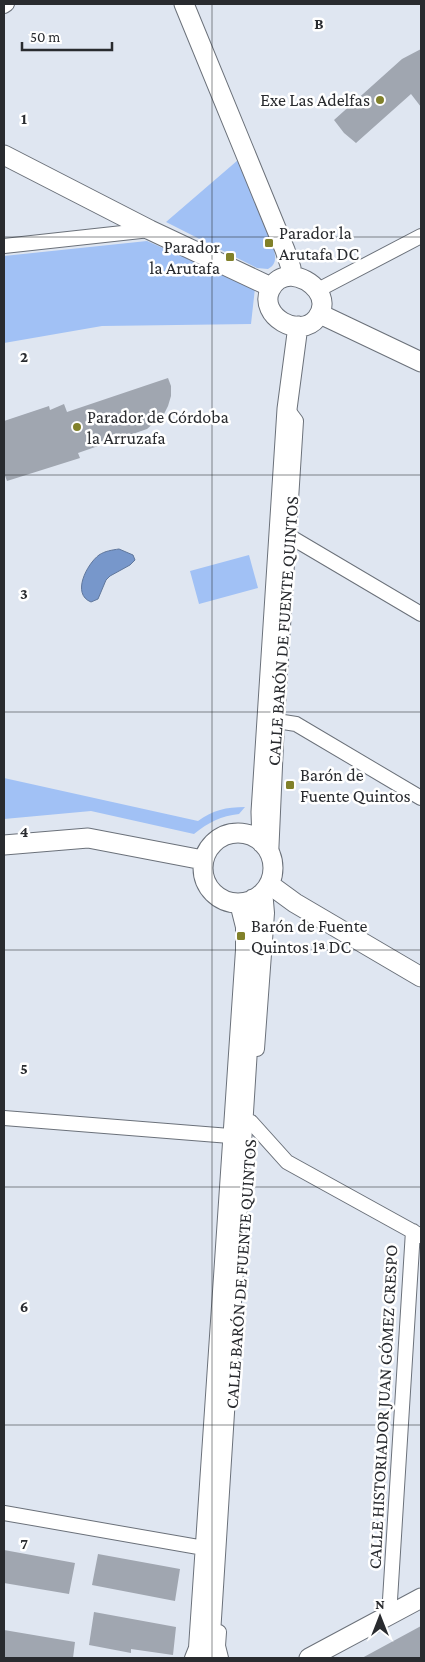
<svg xmlns="http://www.w3.org/2000/svg" width="425" height="1662" viewBox="0 0 425 1662" font-family="'Crimson Pro',serif">
<style>
.green{fill:#a1c1f5}
.water{fill:#7797cb;stroke:#60779c}
.building{fill:#a0a6b0}
.lines{fill:none;stroke-linecap:round;stroke-linejoin:round}
.street-casing{stroke:#6b717a;stroke-width:16}
.secondary-casing{stroke:#6b717a;stroke-width:21}
.street{stroke:#fff;stroke-width:14}
.secondary{stroke:#fff;stroke-width:19}
.grid{fill:none;stroke:#292b2f;stroke-width:1;stroke-opacity:0.55}
.poi-dot{fill:#81812a;stroke:#fff;stroke-width:2}
.labels{text-anchor:middle;stroke-width:5;stroke-linejoin:round;paint-order:stroke}
.poi-label{font-size:18px;fill:#292b2f;stroke:#fff;text-anchor:start}
.street-label{font-size:18px;fill:#292b2f;stroke:#fff}
.grid-label{font-size:16px;text-anchor:middle;font-weight:bold;fill:#292b2f;stroke:#fff;stroke-width:5;stroke-linejoin:round;paint-order:stroke}
</style>
<rect width="100%" height="100%" fill="#dfe6f1"/>
<path class="green" d="M 238,160 L 274,250 C 276,258 276,265 268,269 L 257,268 L 166,222 Z
M 147,241 L 255,288 L 251,324 L 102,326 L 4,343 L 4,256 Z
M 249,555 L 258,588 L 199,604 L 190,571 Z
M 4,778 L 198,821 C 213,810 226,807 245,807 L 239,814 C 221,816 209,822 194,834 L 91,811 L 4,819 Z"/>
<path class="water" d="M 119,549 L 133,555 L 135,560 L 130,565 L 110,576 L 106,580 L 98,599 L 91,602 C 71,594 87,564 99,555 C 105,551 112,550 119,549 Z"/>
<path class="building" d="M 421,49 L 421,107 L 411,94 L 356,143 L 344,133 L 334,120 L 402,59 Z
M 168,378 L 171,386 L 171,396 L 168,406 L 164,414 L 147,429 L 78,453 L 80,458 L 7,481 L 4,473 L 4,421 L 49,406 L 50,410 L 64,404 L 67,412 Z
M 4,1550 L 75,1563 L 69,1594 L 4,1583 Z
M 98,1554 L 180,1569 L 175,1601 L 92,1585 Z
M 94,1612 L 176,1627 L 173,1655 L 131,1649 L 131,1653 L 89,1645 Z
M 421,1626 L 421,1658 L 362,1658 Z
M 4,1630 L 75,1642 L 73,1658 L 4,1658 Z"/>
<g class="lines">
<defs>
<path id="street" d="M 4,6 L 7,4
M 4,246 L 150,230
M 318,290 L 421,236
M 289,536 L 421,614
M 277,721 L 296,724 L 421,798
M 271,857 L 277,721 L 296,421 L 287,409
M 257,1049 L 267,913 L 265,890
M 4,1118 L 230,1136
M 251,1122 L 287,1162 L 421,1236
M 4,1513 L 204,1548
M 389,1616 L 413,1231
M 219,1632 L 218,1646 L 221,1658
M 192,1658 L 196,1648 L 243,950 L 243,927 L 237,903"/>
<path id="secondary" d="M 184,4 L 285,250 L 291,268 L 291,276
M 4,155 L 150,230 L 271,287
M 291,276 C 311,278 332,298 317,318 C 300,340 258,316 270,290 C 275,280 281,277 291,276 Z
M 320,314 L 421,362
M203 868a35 35 0 1 1 70 0a35 35 0 1 1-70 0Z
M 262,843 L 261,812 L 287,409 L 298,326
M 4,845 L 88,838 L 203,860
M 269,884 L 295,903 L 421,977
M 209,1658 L 254,946 L 255,922 L 253,899
M 309,1658 L 421,1598"/>
</defs>
<use href="#street" class="street-casing"/>
<use href="#secondary" class="secondary-casing"/>
<use href="#street" class="street"/>
<use href="#secondary" class="secondary"/>
</g>
<path class="grid" d="M 212,4 L 212,1658M 4,237 L 421,237M 4,475 L 421,475M 4,712 L 421,712M 4,950 L 421,950M 4,1187 L 421,1187M 4,1425 L 421,1425"/>
<g class="poi-dot">
<circle cx="380" cy="100" r="5"/>
<rect x="264" y="238" width="10" height="10" rx="2.5"/>
<rect x="225" y="252" width="10" height="10" rx="2.5"/>
<circle cx="77" cy="427" r="5"/>
<rect x="285" y="780" width="10" height="10" rx="2.5"/>
<rect x="236" y="931" width="10" height="10" rx="2.5"/>
</g>
<g class="labels">
<g class="poi-label">
<text x="370" y="106" text-anchor="end">Exe Las Adelfas</text>
<text x="279" y="239">Parador la<tspan x="279" dy="21">Arutafa DC</tspan></text>
<text x="220" y="253" text-anchor="end">Parador<tspan x="220" dy="21">la Arutafa</tspan></text>
<text x="87" y="423">Parador de Córdoba<tspan x="87" dy="21">la Arruzafa</tspan></text>
<text x="300" y="781">Barón de<tspan x="300" dy="21">Fuente Quintos</tspan></text>
<text x="251" y="932">Barón de Fuente<tspan x="251" dy="21">Quintos 1ª DC</tspan></text>
</g>
<g class="street-label">
<text transform="translate(283 631) rotate(-86)" y="6">CALLE BARÓN DE FUENTE QUINTOS</text>
<text transform="translate(241 1274) rotate(-86)" y="6">CALLE BARÓN DE FUENTE QUINTOS</text>
<text transform="translate(383 1407) rotate(-87)" y="6">CALLE HISTORIADOR JUAN GÓMEZ CRESPO</text>
</g>
</g>
<g class="grid-label">
<text x="319" y="29">B</text>
<text x="24" y="124">1</text>
<text x="24" y="362">2</text>
<text x="24" y="599">3</text>
<text x="24" y="837">4</text>
<text x="24" y="1074">5</text>
<text x="24" y="1312">6</text>
<text x="24" y="1549">7</text>
</g>
<rect width="425" height="1662" fill="none" stroke="#292b2f" stroke-width="10"/>
<g transform="translate(380 1617)" stroke="#ffffff" stroke-width="4" paint-order="stroke">
<path d="M0-4L9 19L0 12L-9 19Z" fill="#292b2f"/>
<text y="-8" font-size="14" font-weight="bold" text-anchor="middle" fill="#292b2f">N</text>
</g>
<path d="M22 42v8h90v-8" fill="none" stroke="#292b2f" stroke-width="2.5"/>
<text x="30" y="42" font-size="15" fill="#292b2f" stroke="#ffffff" stroke-width="4" paint-order="stroke">50 m</text>
</svg>
